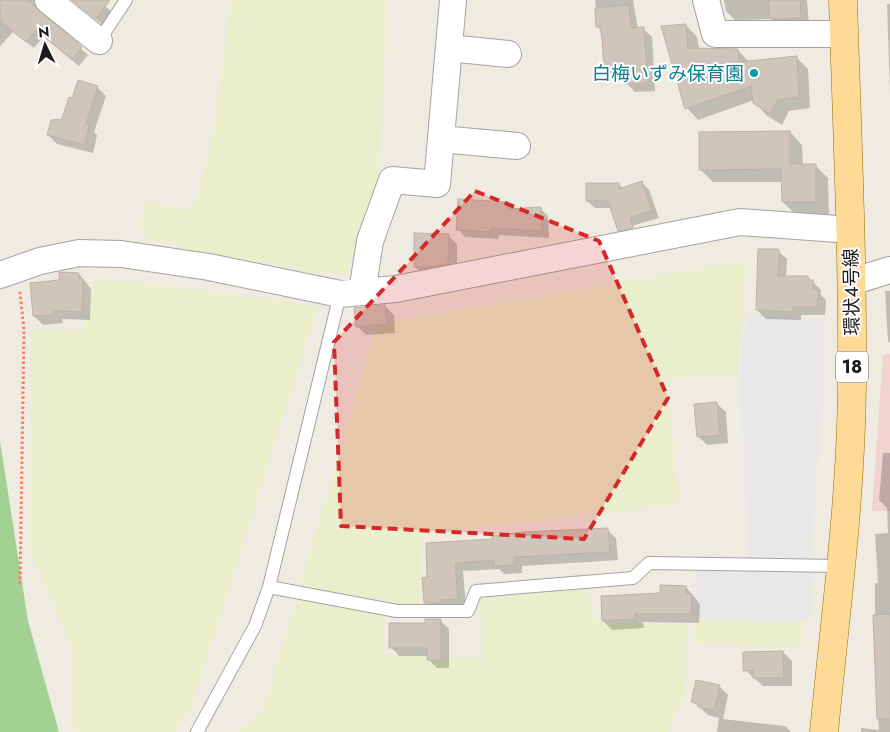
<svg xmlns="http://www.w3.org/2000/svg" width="890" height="732" viewBox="0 0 890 732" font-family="Jost,'Noto Sans JP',sans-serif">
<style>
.commercial{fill:#f1d3cf}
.farmland{fill:#eaefcb}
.forest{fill:#a1d193}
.parking{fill:#e8e8e8}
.shadow{fill:#0003}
.building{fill:#cfc5ba;stroke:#c1b2a3}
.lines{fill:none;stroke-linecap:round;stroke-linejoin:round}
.service-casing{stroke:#a3a3a3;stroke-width:14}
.minor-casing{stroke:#a3a3a3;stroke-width:28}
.primary-casing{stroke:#956e00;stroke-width:29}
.path{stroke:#ff7d62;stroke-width:3;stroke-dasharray:2.5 2.5;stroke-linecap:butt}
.service{stroke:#fff;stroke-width:12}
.minor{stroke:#fff;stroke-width:26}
.primary{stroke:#ffd996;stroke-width:28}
.marked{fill:#d62828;fill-opacity:0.2;stroke:#d62828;stroke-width:4;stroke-dasharray:10 6;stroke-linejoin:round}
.culture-dot{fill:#0f9aa8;stroke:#fff;stroke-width:2}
.labels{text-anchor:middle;stroke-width:4;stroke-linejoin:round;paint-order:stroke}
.shield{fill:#fff;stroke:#606060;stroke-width:1}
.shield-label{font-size:18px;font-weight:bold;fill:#1c1c1c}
.culture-label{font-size:19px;fill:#0d838f;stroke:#fff;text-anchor:end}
.street-label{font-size:19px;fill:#1c1c1c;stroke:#fff}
</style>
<rect width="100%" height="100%" fill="#efebe1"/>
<path class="commercial" d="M 890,354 L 890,511 L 872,511 L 883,355 Z"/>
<path class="farmland" d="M 231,0 L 387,0 L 378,185 L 346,275 L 188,253 L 183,245 L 148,240 L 140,227 L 145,202 L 193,211 L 213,137 Z
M 746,261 L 737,375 L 666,378 L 679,504 L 421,535 L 420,617 L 385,614 L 383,653 L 483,660 L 480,597 L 588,587 L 595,623 L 687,624 L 684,699 L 667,732 L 237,732 L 263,713 L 377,324 Z
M 96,278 L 318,306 L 191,707 L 173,732 L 80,732 L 74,729 L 71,645 L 30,551 L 31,330 L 83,332 Z
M 695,620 L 804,623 L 801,646 L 694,643 Z"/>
<path class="forest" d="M 0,441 L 28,621 L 59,732 L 0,732 Z"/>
<path class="parking" d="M 748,315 L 823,319 L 823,397 L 810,562 L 749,560 L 742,428 L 741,356 Z
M 696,569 L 811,571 L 813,573 L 810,621 L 695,618 Z"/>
<path class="shadow" d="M 0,0 L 42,0 L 40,6 L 43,17 L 88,55 L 79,66 L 44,36 L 34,48 L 13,32 L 0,46 Z
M 72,0 L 98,0 L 113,13 L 103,25 Z
M 595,0 L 633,0 L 638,29 L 643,29 L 652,37 L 655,91 L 635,92 L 627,84 L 627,75 L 613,76 L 605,67 L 601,31 L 598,27 Z
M 724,0 L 807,0 L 809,26 L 780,27 L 772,19 L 735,20 L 726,11 Z
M 887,4 L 890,4 L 890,93 Z
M 686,25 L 697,37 L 699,49 L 738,50 L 749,62 L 797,58 L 808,69 L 810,108 L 789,111 L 782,125 L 766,115 L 754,100 L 698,120 L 687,108 Z
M 97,87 L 106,96 L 94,132 L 97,135 L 93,153 L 57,144 L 48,135 Z
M 790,132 L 802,145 L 803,165 L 815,165 L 828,178 L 829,214 L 796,215 L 783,202 L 783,182 L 713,182 L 700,169 Z
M 642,183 L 649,190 L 659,218 L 621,229 L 621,231 L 638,228 L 639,235 L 626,237 L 619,230 L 611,208 L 595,208 L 587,201 L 619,184 L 623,189 Z
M 508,203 L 515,210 L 540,208 L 548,216 L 549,238 L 499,235 L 498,239 L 465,237 L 458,229 Z
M 448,235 L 457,244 L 457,272 L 424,275 L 415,267 Z
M 778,251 L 787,259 L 786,277 L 808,277 L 821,290 L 821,295 L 826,300 L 825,315 L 801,315 L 801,320 L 766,319 L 757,310 Z
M 79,274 L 91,289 L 90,320 L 62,319 L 63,323 L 43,325 L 34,316 L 60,282 Z
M 885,291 L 890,291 L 890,343 L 888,341 Z
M 385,306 L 394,315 L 395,333 L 366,335 L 357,326 Z
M 717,404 L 726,412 L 728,443 L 707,445 L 698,436 Z
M 883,453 L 890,453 L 890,732 L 861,732 L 861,728 L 879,730 L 875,673 L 875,583 L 878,583 L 875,534 L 888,533 L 887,508 L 879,500 Z
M 607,530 L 616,538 L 618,560 L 522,566 L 522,573 L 504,574 L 499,569 L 463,571 L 466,608 L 434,611 L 425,602 L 429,578 L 427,544 L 494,541 Z
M 686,587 L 700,604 L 699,623 L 643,622 L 644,628 L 612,630 L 603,621 L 602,598 L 661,594 Z
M 440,620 L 449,629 L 449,668 L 437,668 L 429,660 L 428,656 L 399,656 L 391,647 L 426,624 Z
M 783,652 L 792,661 L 792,686 L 763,686 L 745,670 Z
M 719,686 L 728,695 L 723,719 L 785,726 L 791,732 L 717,732 L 719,718 L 708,715 L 693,701 Z"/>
<path class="building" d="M 0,0 L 27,0 L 82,47 L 72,60 L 36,30 L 26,42 L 0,21 Z
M 72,0 L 110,0 L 96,19 Z
M 768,0 L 800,0 L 801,18 L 770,19 Z
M 629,5 L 631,28 L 644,27 L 648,83 L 626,84 L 625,67 L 604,68 L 602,37 L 600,27 L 596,27 L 595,8 Z
M 686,24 L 688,48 L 738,49 L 739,62 L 797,56 L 799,97 L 778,100 L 770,114 L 753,103 L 751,86 L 685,109 L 661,26 Z
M 78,80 L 98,86 L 86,124 L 89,125 L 85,145 L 47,135 L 51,120 L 62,119 L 69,97 L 72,98 Z
M 790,131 L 790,164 L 816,164 L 816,202 L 782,202 L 781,169 L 699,170 L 699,132 Z
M 642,181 L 652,211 L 630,218 L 633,228 L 618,231 L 608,201 L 586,201 L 586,183 L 619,183 L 619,189 Z
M 458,199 L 509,202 L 508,209 L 541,207 L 542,231 L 492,228 L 491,232 L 456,230 Z
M 414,233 L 449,234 L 448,264 L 429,267 L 414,267 Z
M 758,249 L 779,249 L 778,276 L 808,276 L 808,280 L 813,280 L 813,290 L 818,290 L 817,307 L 792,307 L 793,312 L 756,310 Z
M 59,272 L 79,273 L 79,279 L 83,279 L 82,312 L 54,311 L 55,315 L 33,316 L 30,283 L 59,280 Z
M 385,305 L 387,324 L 356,327 L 354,308 Z
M 717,402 L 720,435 L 697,437 L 694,404 Z
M 608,528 L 610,552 L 514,557 L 514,565 L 494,566 L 494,560 L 455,563 L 458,599 L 441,600 L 441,603 L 424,603 L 422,578 L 427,577 L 426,543 L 493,539 L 492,536 L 523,532 Z
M 660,585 L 686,586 L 686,594 L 692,594 L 691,614 L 635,614 L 635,619 L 602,621 L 601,596 L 660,593 Z
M 890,614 L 890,719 L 877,719 L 873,615 Z
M 425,619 L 441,619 L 441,660 L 427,660 L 427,648 L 389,648 L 389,623 L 425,623 Z
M 783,651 L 784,678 L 753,678 L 753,670 L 743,671 L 743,652 Z
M 696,680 L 720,685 L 714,711 L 698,707 L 698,704 L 691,702 Z"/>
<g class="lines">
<defs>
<path id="service" d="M 99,41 L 126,0
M 269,587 L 397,611 L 468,611 L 476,591 L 633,578 L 649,563 L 839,566
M 197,732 L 255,626 L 269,587 L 340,294"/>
<path id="minor" d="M 48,0 L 99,41
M 706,0 L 715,34 L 844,34
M 449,48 L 508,54
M 441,139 L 517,146
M 0,275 L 40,261 L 79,253 L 121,254 L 209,267 L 340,294 L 396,289 L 740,222 L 851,230
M 851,282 L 890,270
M 362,292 L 370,241 L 392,180 L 437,184 L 453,0"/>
<path id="primary" d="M 824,732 C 835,617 851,501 852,385 C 853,257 847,128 843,0"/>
</defs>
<use href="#service" class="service-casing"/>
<use href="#minor" class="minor-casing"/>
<use href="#primary" class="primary-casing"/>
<path class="path" d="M 20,584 L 24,330 L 20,292"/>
<use href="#service" class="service"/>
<use href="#minor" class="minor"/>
<use href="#primary" class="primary"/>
</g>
<path class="marked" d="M 475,191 L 599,241 L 668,398 L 584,539 L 341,526 L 334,342 Z"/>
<circle class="culture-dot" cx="754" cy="73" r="5"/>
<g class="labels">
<rect class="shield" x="836" y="351.5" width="32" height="31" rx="4"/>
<g class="shield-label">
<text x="852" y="373">18</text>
</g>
<g class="culture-label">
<text x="744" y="80">白梅いずみ保育園</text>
</g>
<g class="street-label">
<text transform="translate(851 292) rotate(-91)" y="7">環状4号線</text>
</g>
</g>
<g transform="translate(45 45) rotate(355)" stroke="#ffffff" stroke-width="4" paint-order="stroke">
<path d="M0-4L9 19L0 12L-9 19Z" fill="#1c1c1c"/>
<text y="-8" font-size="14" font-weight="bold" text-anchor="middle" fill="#1c1c1c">N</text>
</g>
</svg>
